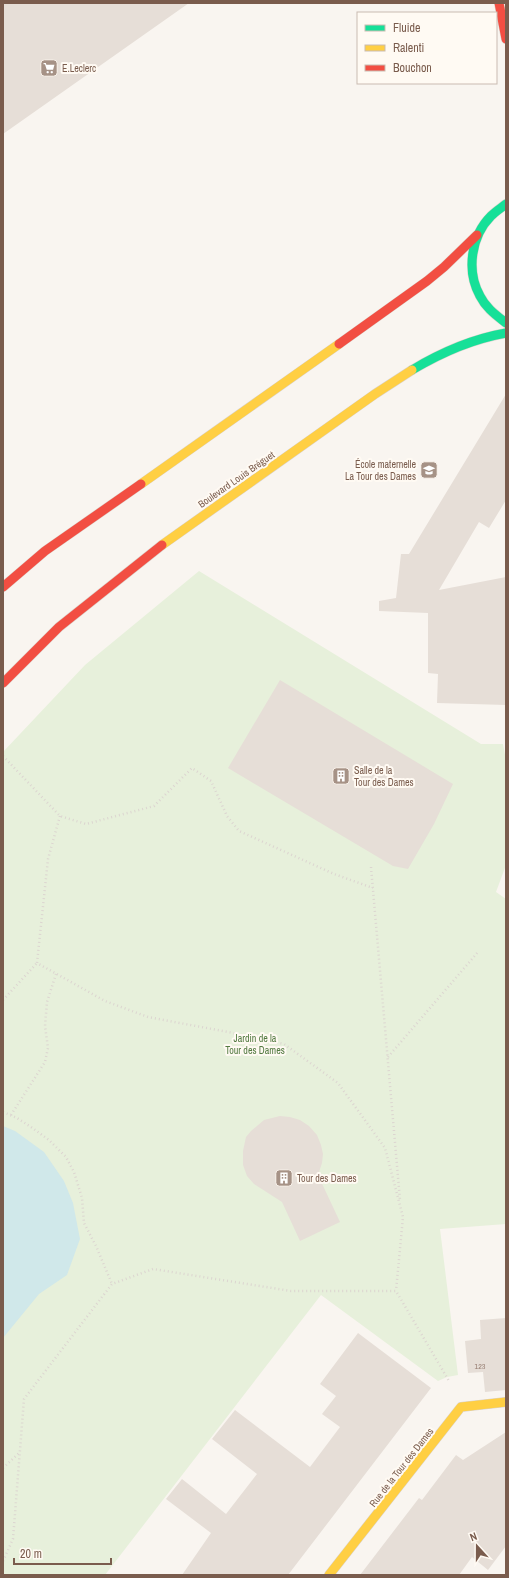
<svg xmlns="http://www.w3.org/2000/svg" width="509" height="1578" viewBox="0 0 509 1578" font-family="'Archivo Narrow',sans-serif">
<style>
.green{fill:#e7f0db}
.water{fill:#d0e8ea}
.building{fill:#e6ded7}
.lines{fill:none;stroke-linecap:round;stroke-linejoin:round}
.fast-casing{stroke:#d9d2cb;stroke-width:10}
.slow-casing{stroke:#d9d2cb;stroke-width:10}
.jam-casing{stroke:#d9d2cb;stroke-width:10}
.path{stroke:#dcd5d0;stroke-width:2.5;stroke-dasharray:1 3;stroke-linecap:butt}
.fast{stroke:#16e098;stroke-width:9}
.slow{stroke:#ffcf43;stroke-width:9}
.jam{stroke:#f24e42;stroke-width:9}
.labels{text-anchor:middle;stroke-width:4;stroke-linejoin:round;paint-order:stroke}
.number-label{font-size:8px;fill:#977e72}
.poi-label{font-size:10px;fill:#7a5c4d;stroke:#fffaf3;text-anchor:start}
.street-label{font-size:10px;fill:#7a5c4d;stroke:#fffaf3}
.park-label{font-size:10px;fill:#537a41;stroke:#fffaf3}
</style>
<rect width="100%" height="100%" fill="#f9f5f0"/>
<path class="green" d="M 199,571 L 481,744 L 503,744 L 506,760 L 506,865 L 496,892 L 506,899 L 506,1224 L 440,1229 L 458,1375 L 447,1377 L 438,1381 L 321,1295 L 105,1575 L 3,1575 L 3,752 L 85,665 Z"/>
<path class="water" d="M 3,1126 L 15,1131 L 44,1152 L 64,1181 L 73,1203 L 80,1239 L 67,1275 L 39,1294 L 3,1338 Z"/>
<path class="building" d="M 3,3 L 189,3 L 3,134 Z
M 506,394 L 506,500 L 489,528 L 479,522 L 439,590 L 506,577 L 506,705 L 437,703 L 438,674 L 428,673 L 428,613 L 379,611 L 379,601 L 396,598 L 401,554 L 409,554 Z
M 280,680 L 453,784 L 434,824 L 408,869 L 393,866 L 228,768 Z
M 280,1116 L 290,1117 L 300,1120 L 309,1126 L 317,1135 L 321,1145 L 323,1154 L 322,1163 L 318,1175 L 340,1222 L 300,1241 L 282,1202 L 254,1184 L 247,1176 L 243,1165 L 243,1151 L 246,1137 L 251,1131 L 264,1120 Z
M 506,1318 L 506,1390 L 485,1392 L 483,1372 L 468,1373 L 465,1341 L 481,1339 L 480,1320 Z
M 358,1333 L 431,1388 L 288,1575 L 182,1575 L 211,1533 L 166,1499 L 182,1479 L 226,1514 L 257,1474 L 212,1439 L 235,1410 L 310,1467 L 340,1427 L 322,1414 L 336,1396 L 320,1384 Z
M 506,1432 L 506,1546 L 488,1570 L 472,1557 L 459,1575 L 360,1575 L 419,1498 L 422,1500 L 456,1455 L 463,1460 Z"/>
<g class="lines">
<defs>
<path id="fast" d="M 506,204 C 501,208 496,211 491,216 C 471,236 466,271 480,296 C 486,308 496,315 506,323
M 412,370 C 442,352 472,339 506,333"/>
<path id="slow" d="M 141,484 L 339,344
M 162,545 L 375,394 L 412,370
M 329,1575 L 461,1407 L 506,1402"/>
<path id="jam" d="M 499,3 L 506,39
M 339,344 L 427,281 L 444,267 L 477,235
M 3,587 L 45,551 L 141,484
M 3,683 L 59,627 L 162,545"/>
</defs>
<use href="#fast" class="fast-casing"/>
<use href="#slow" class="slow-casing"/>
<use href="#jam" class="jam-casing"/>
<path class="path" d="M 3,756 L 60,816 L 86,824 L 154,806 L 192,768 L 211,781 L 227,816 L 239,831 L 334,874 L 373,888
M 60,816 L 48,859 L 37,963 L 105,1001 L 148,1017 L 228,1032 L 284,1044 L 338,1083 L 385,1148 L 403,1217 L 396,1291
M 371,867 L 400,1200
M 3,1000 L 37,963
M 388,1057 L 478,952
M 3,1112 L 17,1118 L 31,1127 L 49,1140 L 66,1157 L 74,1172 L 82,1198 L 84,1223 L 96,1246 L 112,1284
M 11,1115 L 45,1062 L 48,1048 L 45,1026 L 47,1002 L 56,974
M 3,1468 L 19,1453
M 3,1561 L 13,1539 L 24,1399 L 112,1284 L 153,1269 L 291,1291 L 396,1291 L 449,1381"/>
<use href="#fast" class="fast"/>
<use href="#slow" class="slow"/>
<use href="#jam" class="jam"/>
</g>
<defs>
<symbol id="supermarket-square" viewBox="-11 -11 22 22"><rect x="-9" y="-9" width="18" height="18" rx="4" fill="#a69286" stroke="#fffaf3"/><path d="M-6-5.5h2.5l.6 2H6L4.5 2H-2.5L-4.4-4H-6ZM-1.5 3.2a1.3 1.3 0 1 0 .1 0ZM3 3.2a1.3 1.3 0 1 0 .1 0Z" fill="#fff"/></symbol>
<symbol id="school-square" viewBox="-11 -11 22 22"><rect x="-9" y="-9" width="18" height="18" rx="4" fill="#a69286" stroke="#fffaf3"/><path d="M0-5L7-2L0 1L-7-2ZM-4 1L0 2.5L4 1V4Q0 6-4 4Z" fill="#fff"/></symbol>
<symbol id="building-square" viewBox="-11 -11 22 22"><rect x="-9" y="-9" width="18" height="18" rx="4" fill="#a69286" stroke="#fffaf3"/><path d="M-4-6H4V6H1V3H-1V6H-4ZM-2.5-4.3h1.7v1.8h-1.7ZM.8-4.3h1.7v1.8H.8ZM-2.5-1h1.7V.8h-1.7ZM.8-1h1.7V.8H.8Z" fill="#fff"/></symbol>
</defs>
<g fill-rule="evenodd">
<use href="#supermarket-square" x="39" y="58" width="20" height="20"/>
<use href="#school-square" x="419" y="460" width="20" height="20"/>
<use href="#building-square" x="331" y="766" width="20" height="20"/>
<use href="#building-square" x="274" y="1168" width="20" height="20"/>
</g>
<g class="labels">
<g class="number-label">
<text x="480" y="1369">123</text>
</g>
<g class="poi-label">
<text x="62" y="72">E.Leclerc</text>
<text x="416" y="468" text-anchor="end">École maternelle<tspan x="416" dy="12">La Tour des Dames</tspan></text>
<text x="354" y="774">Salle de la<tspan x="354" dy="12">Tour des Dames</tspan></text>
<text x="297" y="1182">Tour des Dames</text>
</g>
<g class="street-label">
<text transform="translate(236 479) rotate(-35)" y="4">Boulevard Louis Bréguet</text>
<text transform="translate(401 1467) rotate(-52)" y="4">Rue de la Tour des Dames</text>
</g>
<g class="park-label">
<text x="255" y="1042">Jardin de la<tspan x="255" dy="12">Tour des Dames</tspan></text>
</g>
</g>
<rect width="509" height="1578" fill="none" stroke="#7a5c4d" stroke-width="8"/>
<rect x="357" y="12" width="140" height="72" fill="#fffaf3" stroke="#cabbb1"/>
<rect x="365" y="25" width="20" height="6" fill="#16e098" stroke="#cabbb1"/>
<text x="393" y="32" font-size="12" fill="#7a5c4d">Fluide</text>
<rect x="365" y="45" width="20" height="6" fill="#ffcf43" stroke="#cabbb1"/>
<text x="393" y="52" font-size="12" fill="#7a5c4d">Ralenti</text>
<rect x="365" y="65" width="20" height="6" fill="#f24e42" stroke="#cabbb1"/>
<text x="393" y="72" font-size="12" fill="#7a5c4d">Bouchon</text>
<g transform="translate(477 1546) rotate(339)" stroke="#fffaf3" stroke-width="3" paint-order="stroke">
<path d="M0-3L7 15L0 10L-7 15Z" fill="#7a5c4d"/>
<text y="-6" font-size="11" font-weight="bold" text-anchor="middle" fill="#7a5c4d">N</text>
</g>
<path d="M14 1558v6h97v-6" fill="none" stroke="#7a5c4d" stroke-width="2"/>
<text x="20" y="1558" font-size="12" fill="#7a5c4d" stroke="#fffaf3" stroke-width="3" paint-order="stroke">20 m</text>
</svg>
